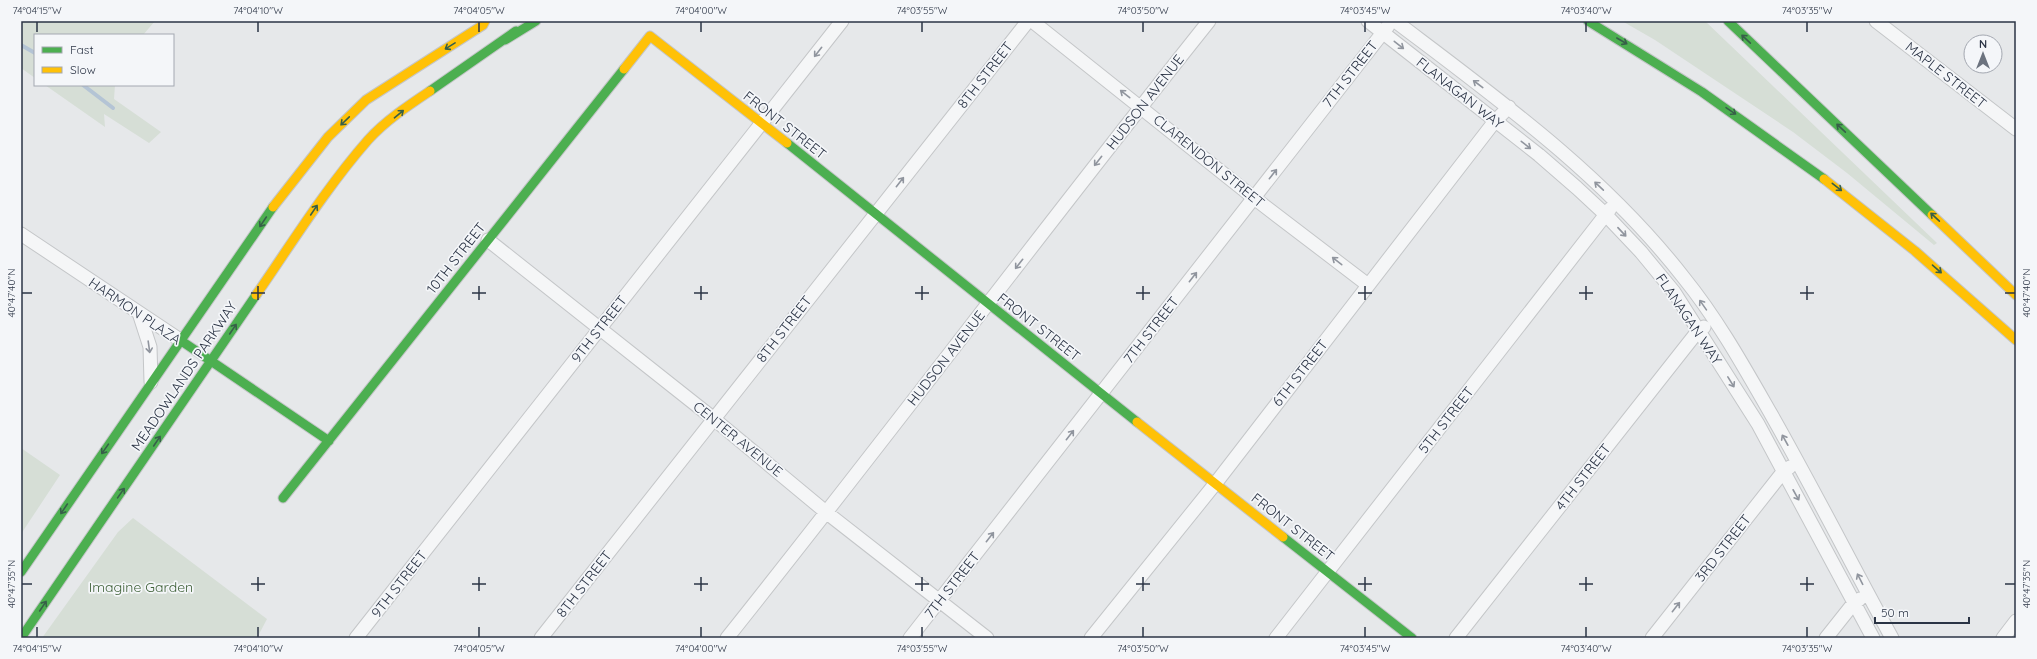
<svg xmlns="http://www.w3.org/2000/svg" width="2037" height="659" viewBox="0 0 2037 659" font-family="Quicksand,sans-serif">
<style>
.green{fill:#d6ded6}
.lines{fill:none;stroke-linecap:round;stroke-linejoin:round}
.stream{stroke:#b4c4d5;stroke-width:4}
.street-casing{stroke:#c4c6c8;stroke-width:15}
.fast-casing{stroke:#c4c6c8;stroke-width:11}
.slow-casing{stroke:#c4c6c8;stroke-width:11}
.street{stroke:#f5f6f7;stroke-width:13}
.fast{stroke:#4caf50;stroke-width:9}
.slow{stroke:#ffc107;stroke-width:9}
.oneway{stroke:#375f49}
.oneway2{stroke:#90959e}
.ticks{fill:none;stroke:#2b3445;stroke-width:1.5}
.labels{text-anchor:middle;stroke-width:3.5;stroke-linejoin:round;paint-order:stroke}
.street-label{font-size:14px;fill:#2b3445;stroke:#f4f6f9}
.park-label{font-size:14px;fill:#3f6138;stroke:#f4f6f9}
.neatline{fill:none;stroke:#2b3445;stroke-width:1.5}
.ticks-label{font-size:10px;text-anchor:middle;fill:#2b3445}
</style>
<rect width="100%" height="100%" fill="#e6e8ea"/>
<path class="green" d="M 21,21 L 155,21 L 143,35 L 35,35 L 35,78 L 21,68 Z
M 1622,21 L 1705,21 L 1937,243 L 1934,245 L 1847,173 L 1793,132 L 1655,40 Z
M 45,85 L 115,85 L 114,99 L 161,132 L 149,143 L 104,114 L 105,127 Z
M 21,448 L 60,475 L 21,534 Z
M 133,518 L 267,619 L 257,638 L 42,638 L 118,532 Z"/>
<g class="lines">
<path class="stream" d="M 21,45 L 35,53
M 83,85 L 113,108"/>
<defs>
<path id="street" d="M 1032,21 L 1254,198 L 1368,285
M 1368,21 L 1539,155 L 1577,188 L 1605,214 L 1641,252 L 1674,292 L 1758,424 L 1873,638
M 1395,21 C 1498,99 1604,175 1684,278 C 1718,320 1744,367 1771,414 C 1813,488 1851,563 1892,638
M 1876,21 L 2016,129
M 21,234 L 180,340
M 488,240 L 714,419 L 827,513 L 987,638
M 139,313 L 150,347 L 151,382
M 356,638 L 842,21
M 541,638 L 1028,21
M 727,638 C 890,434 1046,225 1209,21
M 910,638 L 1388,26
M 1091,638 L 1215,484 L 1495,121 L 1509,107
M 1276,638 L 1610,209
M 1456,638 L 1698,331 L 1704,327
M 1652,638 L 1783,472 L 1790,467
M 1826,638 L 1853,604 L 1860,599
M 2003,638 L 2016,621"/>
<path id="fast" d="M 1588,21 L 1702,92 L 1824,179
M 1728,21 L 1932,215
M 505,40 L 536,21
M 430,91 L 516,31
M 787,143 L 1137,422
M 180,340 L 329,441
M 283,498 L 624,69
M 1283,537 L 1412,638
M 21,572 L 273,207
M 21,638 L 256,295"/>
<path id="slow" d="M 624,69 L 650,36 L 787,143
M 1824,179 L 1915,251 L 2016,340
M 273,207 L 328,137 L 366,100 L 483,25 L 485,21
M 1932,215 L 2016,295
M 256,295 C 292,243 326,188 368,140 C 385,121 409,105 430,91
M 1137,422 L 1283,537"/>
</defs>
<use href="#street" class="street-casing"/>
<use href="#fast" class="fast-casing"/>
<use href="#slow" class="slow-casing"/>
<use href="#street" class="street"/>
<use href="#fast" class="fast"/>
<use href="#slow" class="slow"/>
</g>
<defs><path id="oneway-shaft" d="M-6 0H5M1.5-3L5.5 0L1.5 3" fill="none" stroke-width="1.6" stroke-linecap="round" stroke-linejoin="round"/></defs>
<g class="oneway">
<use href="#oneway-shaft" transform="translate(1746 39) rotate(-137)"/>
<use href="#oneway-shaft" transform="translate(1622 41) rotate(30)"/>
<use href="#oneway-shaft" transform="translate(450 46) rotate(148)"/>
<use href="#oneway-shaft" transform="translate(1731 111) rotate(34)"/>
<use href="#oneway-shaft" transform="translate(399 114) rotate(-40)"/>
<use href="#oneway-shaft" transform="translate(345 121) rotate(136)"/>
<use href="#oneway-shaft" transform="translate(1841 128) rotate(-137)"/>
<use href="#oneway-shaft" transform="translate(1837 187) rotate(38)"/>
<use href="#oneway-shaft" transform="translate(314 210) rotate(-56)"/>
<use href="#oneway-shaft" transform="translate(1935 217) rotate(-137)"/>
<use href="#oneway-shaft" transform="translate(263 222) rotate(124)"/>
<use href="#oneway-shaft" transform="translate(1937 269) rotate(41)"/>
<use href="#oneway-shaft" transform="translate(233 329) rotate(-56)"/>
<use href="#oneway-shaft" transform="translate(157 441) rotate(-56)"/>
<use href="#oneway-shaft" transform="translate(105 449) rotate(125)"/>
<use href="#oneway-shaft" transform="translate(121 493) rotate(-55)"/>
<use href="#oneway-shaft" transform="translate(64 509) rotate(124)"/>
<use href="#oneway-shaft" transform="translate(43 606) rotate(-56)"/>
</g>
<g class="oneway2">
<use href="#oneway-shaft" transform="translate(1399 45) rotate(38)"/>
<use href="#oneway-shaft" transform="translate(818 52) rotate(128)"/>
<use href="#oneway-shaft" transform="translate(1478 84) rotate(-143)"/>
<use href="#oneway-shaft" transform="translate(1125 94) rotate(-142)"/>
<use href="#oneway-shaft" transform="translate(1526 145) rotate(38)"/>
<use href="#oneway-shaft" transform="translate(1098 161) rotate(128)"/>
<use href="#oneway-shaft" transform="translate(1273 174) rotate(-52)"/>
<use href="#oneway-shaft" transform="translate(900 182) rotate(-52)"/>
<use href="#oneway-shaft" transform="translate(1599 186) rotate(-137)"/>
<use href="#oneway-shaft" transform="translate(1622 232) rotate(47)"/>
<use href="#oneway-shaft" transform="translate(1337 261) rotate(-142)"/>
<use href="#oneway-shaft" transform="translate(1019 264) rotate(128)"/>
<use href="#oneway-shaft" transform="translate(1193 277) rotate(-52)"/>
<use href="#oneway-shaft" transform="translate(1703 305) rotate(-125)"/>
<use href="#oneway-shaft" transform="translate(149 347) rotate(82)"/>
<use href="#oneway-shaft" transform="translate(1731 382) rotate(58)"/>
<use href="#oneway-shaft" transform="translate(1070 435) rotate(-52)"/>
<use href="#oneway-shaft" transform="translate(1785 440) rotate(-119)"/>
<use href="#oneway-shaft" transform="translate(1796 495) rotate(61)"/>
<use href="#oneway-shaft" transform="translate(990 537) rotate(-52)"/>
<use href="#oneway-shaft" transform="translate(1860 579) rotate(-117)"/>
<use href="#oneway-shaft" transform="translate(1676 607) rotate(-52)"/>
</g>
<path class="ticks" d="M 37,22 L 37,32M 258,22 L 258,32M 479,22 L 479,32M 701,22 L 701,32M 922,22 L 922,32M 1143,22 L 1143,32M 1365,22 L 1365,32M 1586,22 L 1586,32M 1807,22 L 1807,32M 258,286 L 258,300M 479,286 L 479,300M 701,286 L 701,300M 922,286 L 922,300M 1143,286 L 1143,300M 1365,286 L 1365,300M 1586,286 L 1586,300M 1807,286 L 1807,300M 22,293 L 32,293M 251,293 L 265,293M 472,293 L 486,293M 694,293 L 708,293M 915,293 L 929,293M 1136,293 L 1150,293M 1358,293 L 1372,293M 1579,293 L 1593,293M 1800,293 L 1814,293M 2005,293 L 2015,293M 258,577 L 258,591M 479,577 L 479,591M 701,577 L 701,591M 922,577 L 922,591M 1143,577 L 1143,591M 1365,577 L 1365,591M 1586,577 L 1586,591M 1807,577 L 1807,591M 22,584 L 32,584M 251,584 L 265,584M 472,584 L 486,584M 694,584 L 708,584M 915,584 L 929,584M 1136,584 L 1150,584M 1358,584 L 1372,584M 1579,584 L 1593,584M 1800,584 L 1814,584M 2005,584 L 2015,584M 37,627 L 37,637M 258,627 L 258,637M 479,627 L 479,637M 701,627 L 701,637M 922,627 L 922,637M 1143,627 L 1143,637M 1365,627 L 1365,637M 1586,627 L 1586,637M 1807,627 L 1807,637"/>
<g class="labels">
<g class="street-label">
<text transform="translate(1350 74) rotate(-52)" y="5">7TH STREET</text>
<text transform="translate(985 75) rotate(-52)" y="5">8TH STREET</text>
<text transform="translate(1946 75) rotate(38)" y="5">MAPLE STREET</text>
<text transform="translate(1460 93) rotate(38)" y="5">FLANAGAN WAY</text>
<text transform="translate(1145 102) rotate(-52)" y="5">HUDSON AVENUE</text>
<text transform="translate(785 125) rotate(38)" y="5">FRONT STREET</text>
<text transform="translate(1209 161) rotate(39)" y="5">CLARENDON STREET</text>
<text transform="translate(456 258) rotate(-52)" y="5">10TH STREET</text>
<text transform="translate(135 311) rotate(34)" y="5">HARMON PLAZA</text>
<text transform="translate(1689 319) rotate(56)" y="5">FLANAGAN WAY</text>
<text transform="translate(1039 327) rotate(38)" y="5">FRONT STREET</text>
<text transform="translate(599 329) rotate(-52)" y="5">9TH STREET</text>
<text transform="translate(784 329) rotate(-52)" y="5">8TH STREET</text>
<text transform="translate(1151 330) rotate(-52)" y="5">7TH STREET</text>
<text transform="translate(946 358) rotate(-52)" y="5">HUDSON AVENUE</text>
<text transform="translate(1300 373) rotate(-52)" y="5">6TH STREET</text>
<text transform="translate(184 376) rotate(-56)" y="5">MEADOWLANDS PARKWAY</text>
<text transform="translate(1446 420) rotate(-52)" y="5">5TH STREET</text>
<text transform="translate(738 439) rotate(39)" y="5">CENTER AVENUE</text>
<text transform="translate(1583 477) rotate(-52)" y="5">4TH STREET</text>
<text transform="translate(1293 527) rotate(38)" y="5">FRONT STREET</text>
<text transform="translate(1723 548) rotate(-52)" y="5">3RD STREET</text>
<text transform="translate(399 584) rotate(-52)" y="5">9TH STREET</text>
<text transform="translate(584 584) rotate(-52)" y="5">8TH STREET</text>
<text transform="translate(952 585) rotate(-52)" y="5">7TH STREET</text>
</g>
<g class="park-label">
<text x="141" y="592">Imagine Garden</text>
</g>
</g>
<rect width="2037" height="659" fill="none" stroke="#f4f6f9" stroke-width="44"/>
<rect x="34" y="34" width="140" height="52" fill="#f4f6f9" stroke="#a4a8b1"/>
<rect x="42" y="47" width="20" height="6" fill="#4caf50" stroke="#a4a8b1"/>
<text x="70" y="54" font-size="12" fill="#2b3445">Fast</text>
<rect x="42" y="67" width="20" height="6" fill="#ffc107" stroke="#a4a8b1"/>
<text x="70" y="74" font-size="12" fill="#2b3445">Slow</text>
<g transform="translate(1983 54)"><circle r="19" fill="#f4f6f9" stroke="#a4a8b1"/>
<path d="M0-3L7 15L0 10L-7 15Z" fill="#6c737f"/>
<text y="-6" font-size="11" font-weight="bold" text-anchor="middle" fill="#2b3445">N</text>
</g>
<path d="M1875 617v6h94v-6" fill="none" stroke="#2b3445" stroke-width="2"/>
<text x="1881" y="617" font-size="12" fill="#2b3445" stroke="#f4f6f9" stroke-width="3" paint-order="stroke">50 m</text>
<rect x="22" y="22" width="1993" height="615" class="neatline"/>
<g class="ticks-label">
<text x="37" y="14">74°04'15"W</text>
<text x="258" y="14">74°04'10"W</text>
<text x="479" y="14">74°04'05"W</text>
<text x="701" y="14">74°04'00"W</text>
<text x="922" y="14">74°03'55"W</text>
<text x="1143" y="14">74°03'50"W</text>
<text x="1365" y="14">74°03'45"W</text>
<text x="1586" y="14">74°03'40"W</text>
<text x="1807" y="14">74°03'35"W</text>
<text transform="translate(11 293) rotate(-90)" y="4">40°47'40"N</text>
<text transform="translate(2026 293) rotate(-90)" y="4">40°47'40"N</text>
<text transform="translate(11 584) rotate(-90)" y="4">40°47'35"N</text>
<text transform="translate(2026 584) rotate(-90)" y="4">40°47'35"N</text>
<text x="37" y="652">74°04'15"W</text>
<text x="258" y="652">74°04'10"W</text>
<text x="479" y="652">74°04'05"W</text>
<text x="701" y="652">74°04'00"W</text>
<text x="922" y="652">74°03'55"W</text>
<text x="1143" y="652">74°03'50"W</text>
<text x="1365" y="652">74°03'45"W</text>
<text x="1586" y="652">74°03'40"W</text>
<text x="1807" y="652">74°03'35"W</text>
</g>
</svg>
